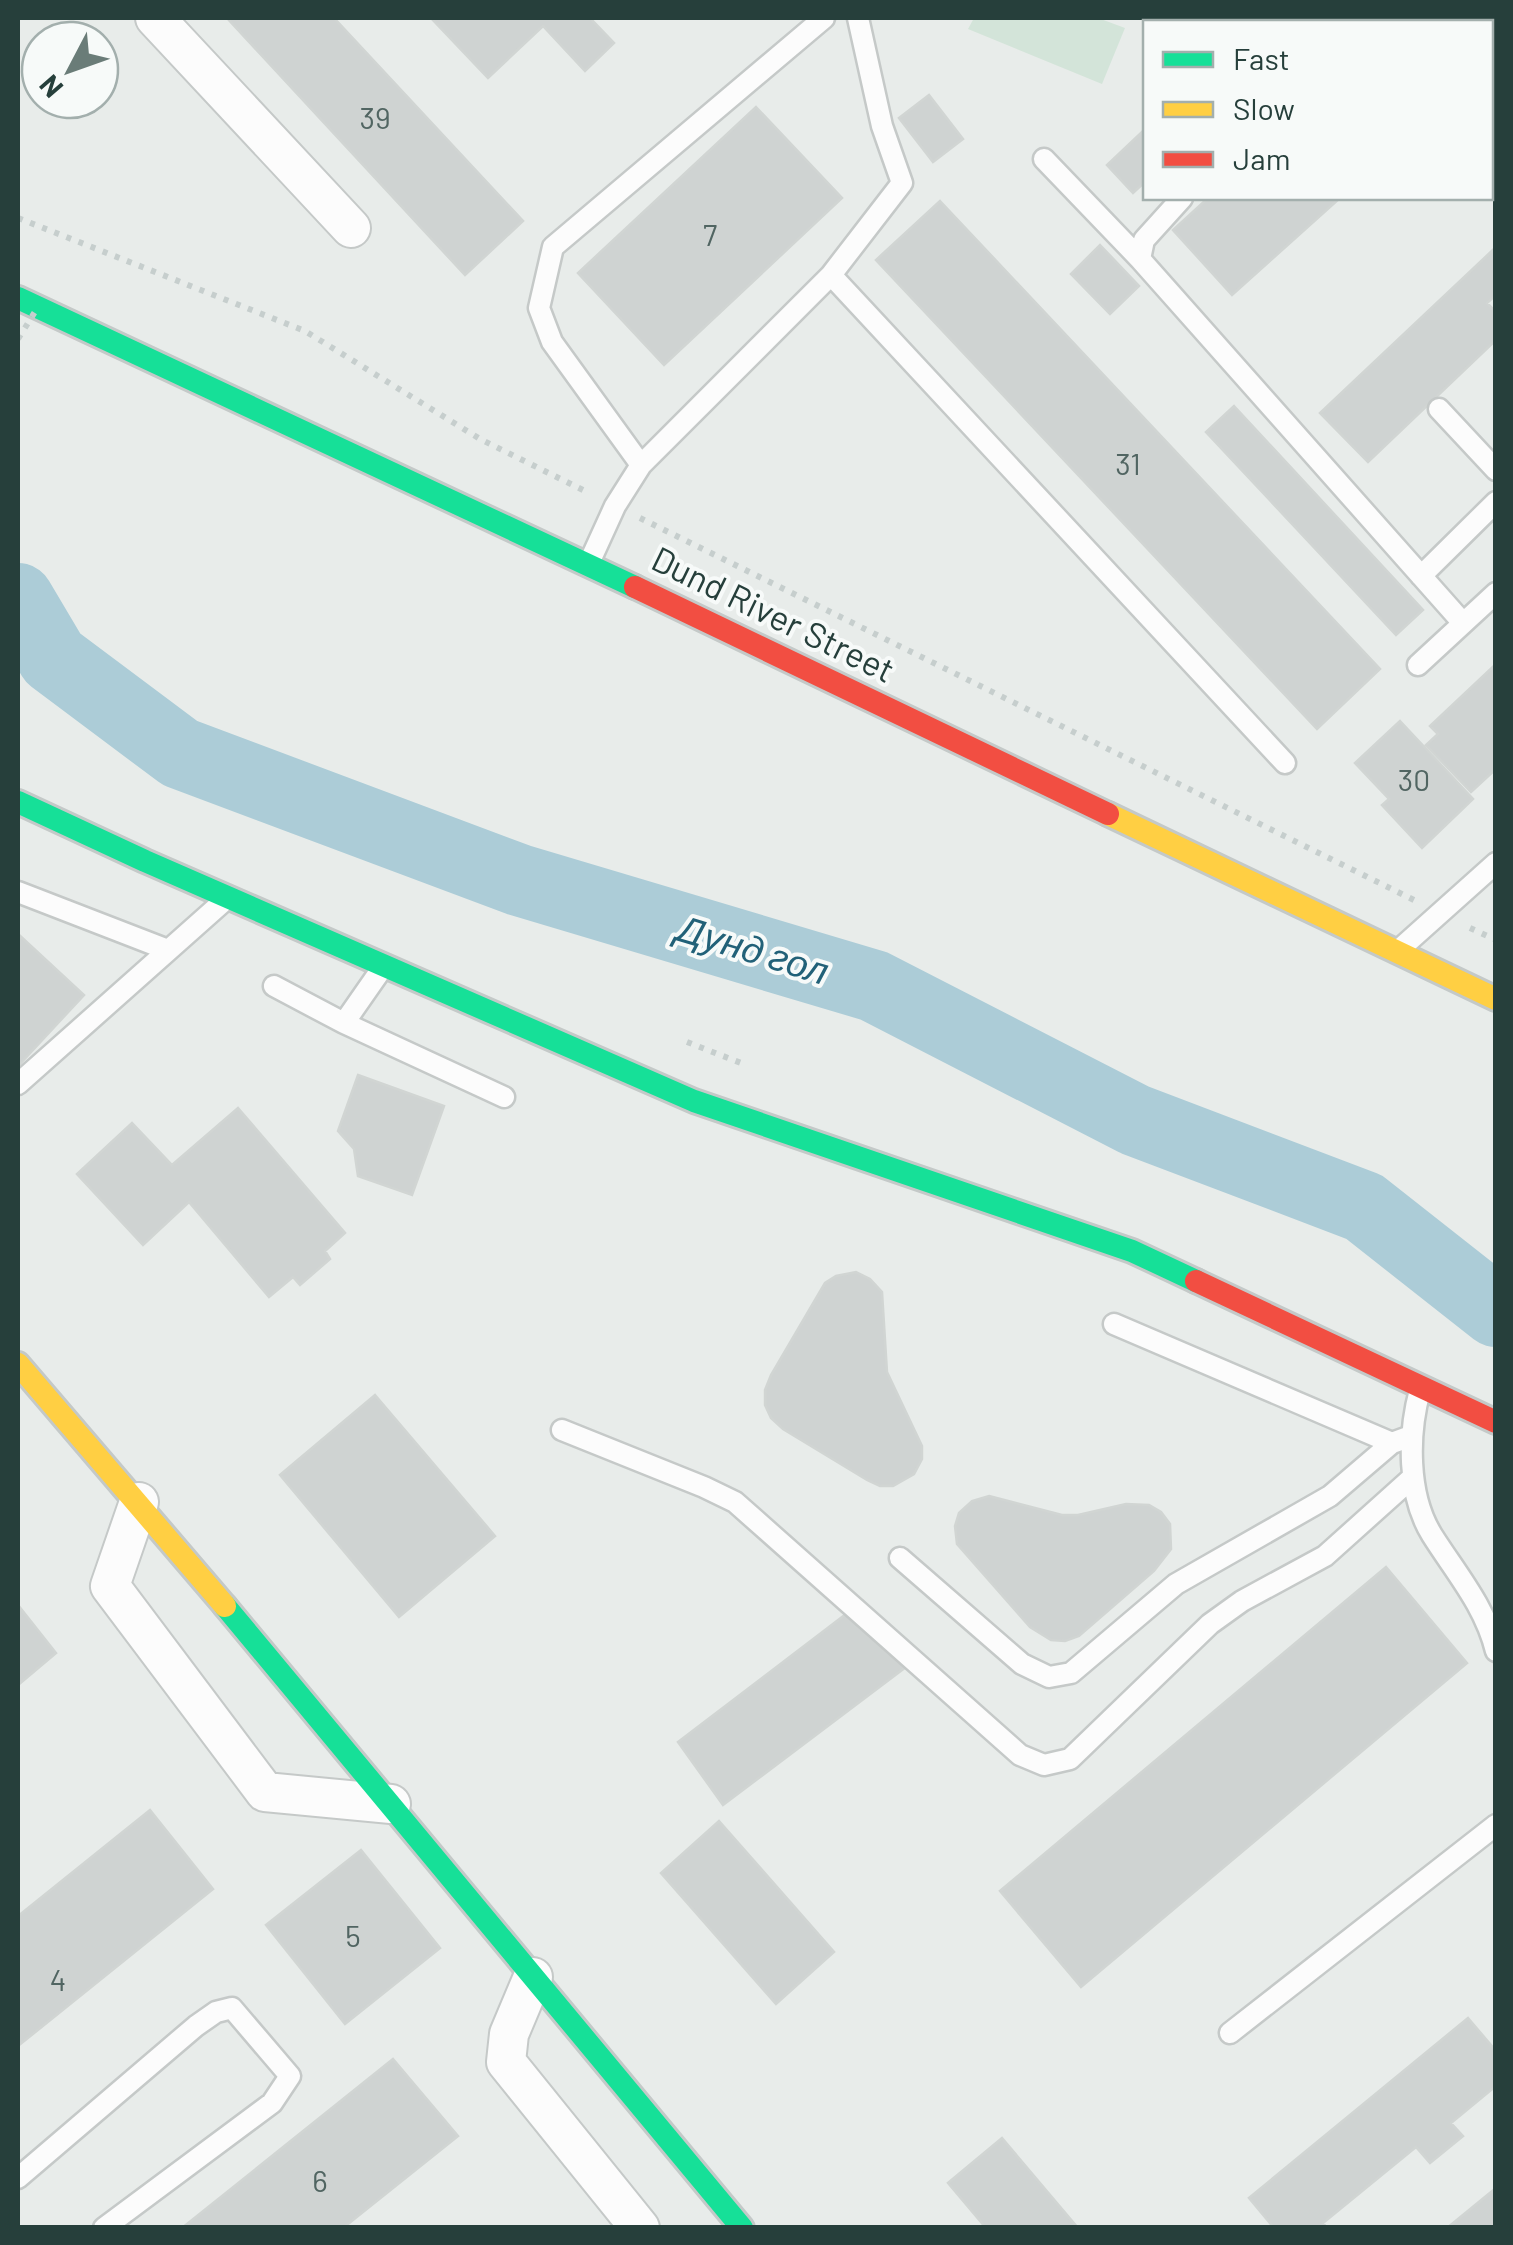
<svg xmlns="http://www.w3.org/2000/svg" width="1513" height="2245" viewBox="0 0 1513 2245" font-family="Barlow,sans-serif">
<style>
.green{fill:#d3e4d9}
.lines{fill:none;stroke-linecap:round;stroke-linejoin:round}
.river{stroke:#acccd7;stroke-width:72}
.building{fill:#cfd3d2;stroke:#d1d5d3;stroke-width:2.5}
.lane-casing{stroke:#c5c9c8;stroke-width:25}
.street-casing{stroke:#c5c9c8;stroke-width:42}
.fast-casing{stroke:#c4c9c8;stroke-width:28}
.slow-casing{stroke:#c4c9c8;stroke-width:28}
.jam-casing{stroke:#c4c9c8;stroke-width:28}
.path{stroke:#c6cecd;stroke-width:6;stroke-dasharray:5 8;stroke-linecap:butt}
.lane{stroke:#fcfcfc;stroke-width:20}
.street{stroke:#fcfcfc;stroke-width:38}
.fast{stroke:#16e098;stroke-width:22}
.slow{stroke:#ffcf43;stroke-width:22}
.jam{stroke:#f24e42;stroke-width:22}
.path-bridge{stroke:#c6cecd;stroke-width:6;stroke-dasharray:5 8;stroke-linecap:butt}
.labels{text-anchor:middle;stroke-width:8;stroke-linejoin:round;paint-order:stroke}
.number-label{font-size:30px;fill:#516562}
.street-label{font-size:35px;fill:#263f3b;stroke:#f7faf9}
.water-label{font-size:38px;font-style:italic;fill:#226178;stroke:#f7faf9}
</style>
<rect width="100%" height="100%" fill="#e8ecea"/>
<path class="green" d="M 974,18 L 1098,18 L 1125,28 L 1102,84 L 968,29 Z"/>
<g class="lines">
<path class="river" d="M 18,599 L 53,658 L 180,753 L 519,880 L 874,986 L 1135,1120 L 1364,1207 L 1496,1311"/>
</g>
<path class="building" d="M 227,18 L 334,18 L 523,221 L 465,275 Z
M 431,18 L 590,18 L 614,43 L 585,71 L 543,26 L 488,78 Z
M 1405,18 L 1496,18 L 1496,56 L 1490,60 L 1490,22 L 1400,22 Z
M 929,95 L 963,139 L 933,162 L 899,118 Z
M 756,107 L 842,198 L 664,365 L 578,273 Z
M 1143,131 L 1146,181 L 1133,193 L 1107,165 Z
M 1208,198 L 1340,198 L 1232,295 L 1173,230 Z
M 940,201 L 1380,669 L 1317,729 L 876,260 Z
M 1100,245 L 1139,286 L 1110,314 L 1071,274 Z
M 1496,247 L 1496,295 L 1487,303 L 1496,312 L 1496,340 L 1368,462 L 1320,413 Z
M 1234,406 L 1423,610 L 1396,635 L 1206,432 Z
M 1496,664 L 1496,769 L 1471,792 L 1426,745 L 1438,734 L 1430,726 Z
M 1400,721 L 1473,799 L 1422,848 L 1382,805 L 1389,799 L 1355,763 Z
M 18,934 L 84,995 L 18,1066 Z
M 358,1075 L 444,1106 L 412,1195 L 358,1176 L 354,1149 L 338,1131 Z
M 238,1108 L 345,1233 L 325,1251 L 330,1259 L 300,1285 L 293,1277 L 269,1297 L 189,1202 L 143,1245 L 77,1174 L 132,1123 L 172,1165 Z
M 856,1272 L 870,1279 L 882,1292 L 887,1372 L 922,1446 L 922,1459 L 914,1474 L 893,1486 L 880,1486 L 867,1480 L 783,1429 L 771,1418 L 765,1405 L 765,1390 L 771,1375 L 825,1283 L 836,1276 Z
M 375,1395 L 495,1536 L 399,1617 L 280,1475 Z
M 989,1496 L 1062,1515 L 1078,1515 L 1126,1504 L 1149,1505 L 1161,1512 L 1170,1524 L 1171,1549 L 1154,1571 L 1079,1636 L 1065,1641 L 1051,1640 L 1030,1627 L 957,1544 L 955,1526 L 959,1513 L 972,1501 Z
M 1386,1567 L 1467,1663 L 1081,1987 L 1000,1891 Z
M 863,1601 L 910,1664 L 723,1805 L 678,1742 Z
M 18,1605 L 56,1653 L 18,1685 Z
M 150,1810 L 213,1889 L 18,2046 L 18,1916 Z
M 719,1821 L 834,1952 L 776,2004 L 661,1873 Z
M 361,1850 L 440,1948 L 345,2024 L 266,1925 Z
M 1468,2018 L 1496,2051 L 1496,2086 L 1451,2123 L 1463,2136 L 1430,2163 L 1416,2147 L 1323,2223 L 1327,2228 L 1274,2228 L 1249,2198 Z
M 393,2059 L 458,2136 L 343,2228 L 182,2228 Z
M 1002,2138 L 1078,2228 L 986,2228 L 948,2183 Z
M 1496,2188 L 1496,2228 L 1447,2228 Z"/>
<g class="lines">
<defs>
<path id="lane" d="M 1289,18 L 1294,22
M 1324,22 L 1328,18
M 1044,159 L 1140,259
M 1182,198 L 1144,240 L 1140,259 L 1463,623
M 831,275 L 1285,763
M 1439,409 L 1496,470
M 641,465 L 552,342 L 539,308 L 553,247 L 824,18
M 589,563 L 615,506 L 641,465 L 831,275 L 902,183 L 882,126 L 858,18
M 1421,576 L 1496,502
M 1418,665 L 1496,593
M 18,892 L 168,950
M 1401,948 L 1496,863
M 274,986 L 344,1023 L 383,967
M 344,1023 L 504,1097
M 18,1084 L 225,900
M 1114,1324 L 1392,1443
M 1420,1390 C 1408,1434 1407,1495 1432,1535 C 1456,1573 1485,1606 1496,1651
M 562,1430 L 704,1487 L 735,1502 L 1020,1755 L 1044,1765 L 1070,1759 L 1210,1624 L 1242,1601 L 1325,1556 L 1413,1477
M 900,1558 L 1022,1664 L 1049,1677 L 1071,1673 L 1176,1584 L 1330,1496 L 1392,1443 L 1411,1436
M 1230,2033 L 1496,1825
M 18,2178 L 196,2026 L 216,2012 L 232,2008 L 290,2076 L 272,2103 L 104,2228"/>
<path id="street" d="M 155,18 L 351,228
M 139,1502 L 110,1586 L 265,1792 L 391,1804
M 533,1977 L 509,2034 L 506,2062 L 640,2228"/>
<path id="fast" d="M 18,298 L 635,587
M 18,802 L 145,861 L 694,1101 L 1132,1251 L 1196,1281
M 225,1606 L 742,2228"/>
<path id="slow" d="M 1108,814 L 1496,999
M 18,1364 L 225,1606"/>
<path id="jam" d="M 635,587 L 1108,814
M 1196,1281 L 1496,1422"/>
</defs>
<use href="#lane" class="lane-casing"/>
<use href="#street" class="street-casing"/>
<use href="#fast" class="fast-casing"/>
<use href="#slow" class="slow-casing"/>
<use href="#jam" class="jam-casing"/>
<path class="path" d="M 18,218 L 305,331 L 480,439 L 589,493
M 640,518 L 1414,900
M 1470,928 L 1496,940
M 687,1042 L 741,1063"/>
<use href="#lane" class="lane"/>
<use href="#street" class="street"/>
<use href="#fast" class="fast"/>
<use href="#slow" class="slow"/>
<use href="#jam" class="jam"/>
<path class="path-bridge" d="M 18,339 L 38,307"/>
</g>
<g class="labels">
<g class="number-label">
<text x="375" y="129">39</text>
<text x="710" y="246">7</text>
<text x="1128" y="475">31</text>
<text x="1414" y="791">30</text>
<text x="353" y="1947">5</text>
<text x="58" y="1991">4</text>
<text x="320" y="2192">6</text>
</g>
<g class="street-label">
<text transform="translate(773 615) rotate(26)" y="12">Dund River Street</text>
</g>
<g class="water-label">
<text transform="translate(753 950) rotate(17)" y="13">Дунд гол</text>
</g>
</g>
<rect width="1513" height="2245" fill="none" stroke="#263f3b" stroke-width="40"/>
<rect x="1143" y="20" width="350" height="180" fill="#f7faf9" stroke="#a3afad" stroke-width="2.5"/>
<rect x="1163" y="52" width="50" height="15" fill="#16e098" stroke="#a3afad" stroke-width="2.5"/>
<text x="1233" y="70" font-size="30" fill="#263f3b">Fast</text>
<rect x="1163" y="102" width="50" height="15" fill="#ffcf43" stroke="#a3afad" stroke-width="2.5"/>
<text x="1233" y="120" font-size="30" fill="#263f3b">Slow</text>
<rect x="1163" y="152" width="50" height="15" fill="#f24e42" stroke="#a3afad" stroke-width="2.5"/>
<text x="1233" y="170" font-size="30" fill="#263f3b">Jam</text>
<g transform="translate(70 70) rotate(229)"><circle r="48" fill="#f7faf9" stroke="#a3afad" stroke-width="2.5"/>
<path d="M0-8L18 38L0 25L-18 38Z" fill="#6a7c78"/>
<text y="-15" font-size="28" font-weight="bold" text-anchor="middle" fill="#263f3b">N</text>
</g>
</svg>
